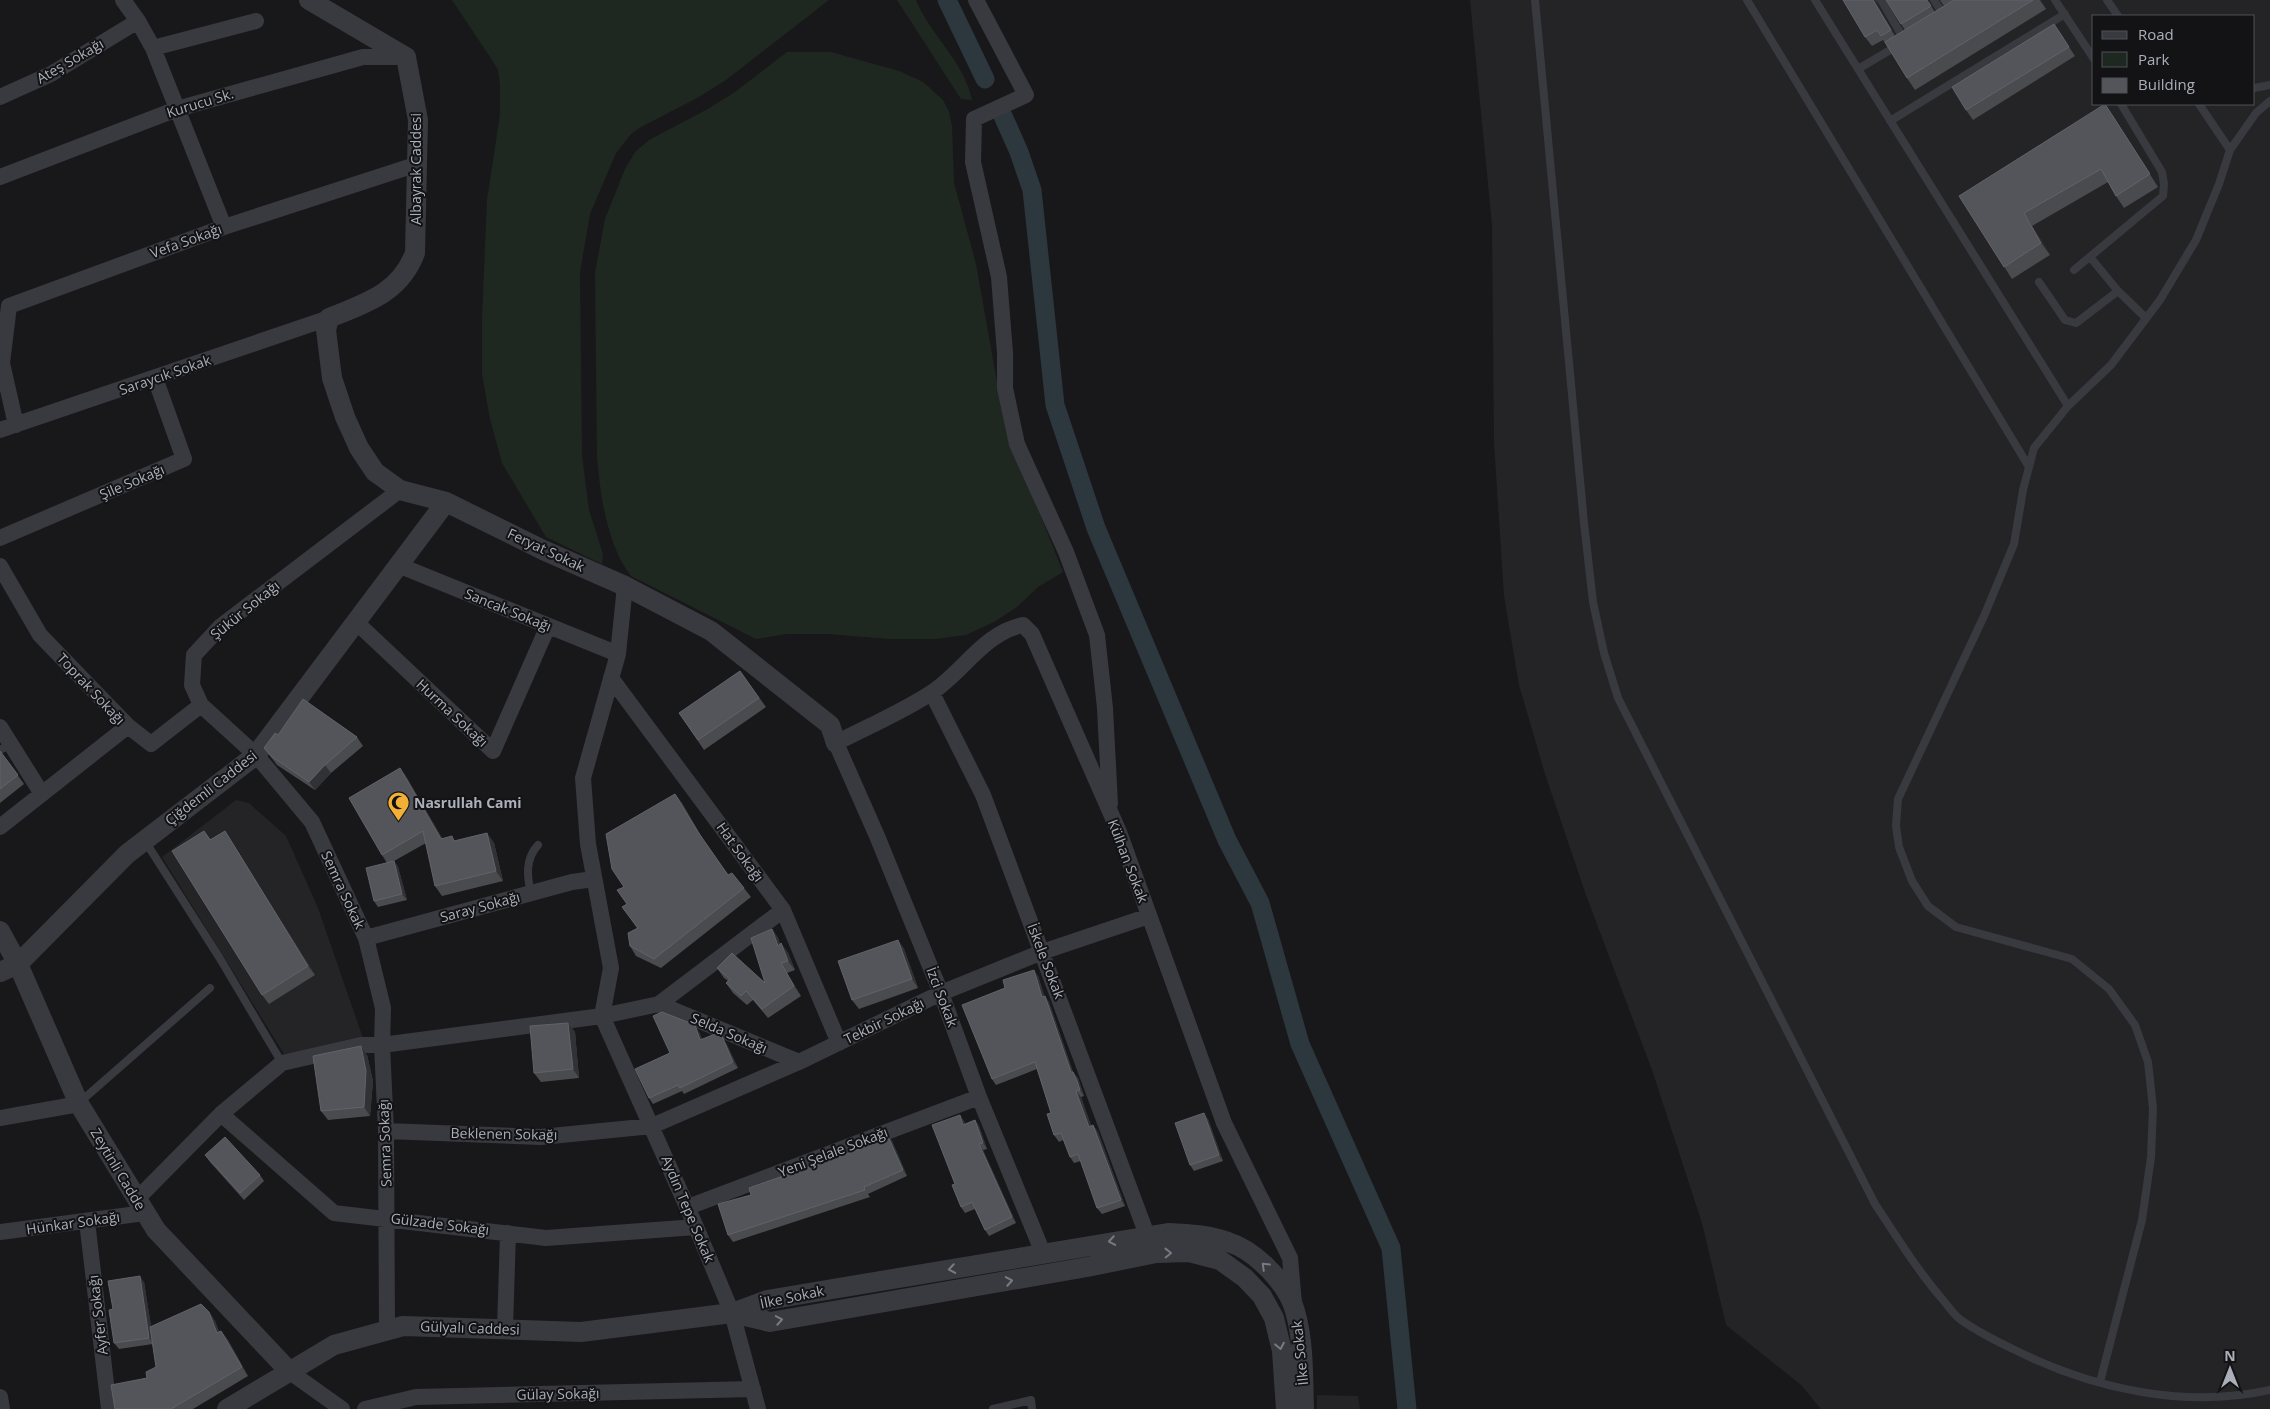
<svg xmlns="http://www.w3.org/2000/svg" width="2270" height="1409" viewBox="0 0 2270 1409" font-family="'Open Sans',sans-serif">
<style>
.built{fill:#242427;fill-rule:evenodd}
.green{fill:#1f2820}
.lines{fill:none;stroke-linecap:round;stroke-linejoin:round}
.canal{stroke:#2d373e;stroke-width:19}
.service{stroke:#393a3f;stroke-width:8}
.minor{stroke:#393a3f;stroke-width:16}
.tertiary{stroke:#393a3f;stroke-width:20}
.wall{fill:#494b4f}
.shaded-wall{fill:#313235}
.building{fill:#54555b;stroke:#61636a}
.oneway{stroke:#777a83}
.labels{text-anchor:middle;stroke-width:4;stroke-linejoin:round;paint-order:stroke}
.street-label{font-size:14px;fill:#aaafba;stroke:#131315}
.poi-label{font-size:14px;font-weight:bold;fill:#aaafba;stroke:#131315;text-anchor:start}
</style>
<rect width="100%" height="100%" fill="#18181a"/>
<path class="built" d="M 1470,0 L 2270,0 L 2270,1409 L 1821,1409 L 1801,1385 L 1726,1325 L 1702,1223 L 1652,1070 L 1586,895 L 1545,774 L 1519,685 L 1504,596 L 1494,443 L 1492,225 ZM 2094,16 L 2254,16 L 2254,104 L 2094,104 Z
M 236,800 L 249,803 L 286,836 L 318,908 L 364,1041 L 284,1054 L 162,857 Z
M 1317,1395 L 1358,1396 L 1360,1409 L 1317,1409 Z"/>
<path class="green" d="M 452,0 L 829,0 L 726,80 L 699,97 L 641,127 L 631,134 L 616,153 L 590,214 L 580,272 L 582,456 L 589,510 L 603,554 L 602,564 L 546,537 L 502,463 L 490,419 L 482,374 L 482,318 L 487,200 L 500,114 L 500,85 L 498,70 L 490,57 Z
M 897,0 L 916,0 C 930,35 964,61 972,100 L 961,99 Z
M 787,52 L 831,52 L 899,71 L 923,82 L 943,100 L 949,112 L 952,126 L 954,183 L 976,264 L 997,382 L 1022,469 L 1063,572 L 1038,587 L 1017,607 L 994,622 L 966,635 L 935,639 L 889,639 L 829,634 L 786,634 L 756,639 L 631,576 C 607,546 600,493 597,456 L 595,273 L 605,219 L 625,169 L 635,152 L 649,140 L 706,110 L 735,92 Z"/>
<g class="lines">
<path class="canal" d="M 947,0 L 985,79
M 1003,116 L 1019,152 L 1032,190 L 1055,405 L 1096,528 L 1227,840 L 1260,903 L 1300,1044 L 1391,1248 L 1407,1409"/>
<path class="service" d="M 1535,0 L 1584,523 L 1593,602 L 1604,653 L 1618,698 L 1875,1204 C 1897,1237 1917,1270 1943,1300 C 1948,1306 1954,1315 1961,1320 C 1978,1332 1998,1342 2017,1351 C 2094,1389 2185,1409 2270,1390
M 1747,0 L 2029,467
M 1815,0 L 2068,406
M 1881,0 L 1905,41
M 1934,0 L 1945,17
M 2055,0 L 2094,59
M 2107,0 L 2118,16
M 1858,69 L 1897,46
M 2254,88 L 2270,85
M 2199,104 L 2230,150
M 1890,121 L 2065,14
M 2090,257 L 2118,291 L 2146,318
M 2074,270 L 2163,196 L 2164,184 L 2162,172 L 2121,104
M 2039,282 L 2065,320 L 2076,323 L 2118,291
M 0,750 L 11,744
M 145,841 L 219,957 L 282,1063
M 531,893 C 527,877 525,859 538,845
M 80,1102 L 210,988
M 2100,1382 L 2142,1220 L 2151,1157 L 2153,1108 L 2148,1062 L 2135,1025 L 2109,989 L 2072,959 L 1956,927 L 1928,906 L 1912,881 L 1899,847 L 1896,826 L 1898,799 L 1984,616 L 2014,544 L 2023,490 L 2034,448 L 2068,406 L 2111,365 L 2160,300 L 2196,240 L 2219,184 L 2230,150 L 2256,113 L 2270,101
M 993,1409 L 1031,1400 L 1032,1409"/>
<path class="minor" d="M 123,0 L 138,21 L 153,48 L 224,227
M 976,0 L 1026,95 L 974,119 L 973,162 L 999,277 L 1005,353 L 1005,388 L 1017,444 L 1066,552 L 1097,635 L 1105,708 L 1110,804
M 153,48 L 256,21
M 0,97 L 51,74 L 138,21
M 0,177 L 177,109 L 363,57 L 406,57
M 16,425 L 2,363 L 9,306 L 224,227 L 418,164
M 0,430 L 329,318
M 0,538 L 184,459 L 155,378
M 398,565 L 618,654
M 0,566 L 40,635 L 128,726 L 151,744 L 201,705
M 356,622 L 493,751 L 548,626
M 611,678 L 783,910 L 839,1043
M 932,693 L 983,795 L 1147,1235
M 0,727 L 42,794
M 0,827 L 128,726
M 366,938 L 572,882 L 594,879
M 659,1004 L 799,1062
M 602,1016 L 611,968 L 588,844 L 583,778 L 618,654 L 625,586
M 602,1016 L 696,1227 L 732,1313 L 758,1409
M 221,1114 L 334,1213 L 546,1238 L 696,1227
M 0,1118 L 79,1104
M 386,1131 L 541,1137 L 652,1126 L 799,1062 L 941,993 L 1042,952 L 1149,916
M 137,1199 L 221,1114 L 282,1063 L 361,1045 L 382,1045 L 602,1016 L 659,1004 L 783,910
M 688,1207 L 979,1097
M 87,1221 L 109,1409
M 0,1232 L 145,1213
M 1043,1253 L 979,1097 L 941,993 L 877,836 L 836,743 C 867,727 902,712 931,693 C 962,673 985,632 1023,625 L 1032,634 L 1119,832 L 1224,1123 L 1290,1258 L 1294,1304
M 505,1329 L 508,1233
M 387,1330 L 386,1131 L 382,1045 L 383,1008 L 366,938 L 312,822 L 256,755 L 201,705 L 192,685 L 194,655 L 221,626 L 400,490
M 290,1372 L 342,1409
M 0,1397 L 2,1409
M 365,1409 L 416,1397 L 753,1389"/>
<path class="tertiary" d="M 309,0 L 406,57 L 418,120 L 415,253 C 400,293 366,303 329,318 L 326,330 L 332,378 L 345,417 L 359,448 L 375,472 L 400,490 L 446,502 L 543,550 L 625,586 L 711,631 L 830,725 L 836,743
M 0,931 L 18,964 L 79,1104 L 156,1230 L 290,1372
M 0,972 L 18,964 L 127,854 L 256,755 L 446,502
M 732,1313 L 770,1322 L 1087,1267 L 1156,1253 L 1189,1252 L 1220,1260 L 1245,1278 L 1262,1296 L 1274,1318 L 1282,1351 L 1286,1409
M 227,1409 L 334,1345 L 403,1326 L 581,1332 L 732,1313 L 767,1300 L 1168,1233 C 1189,1234 1209,1235 1228,1242 C 1255,1250 1288,1284 1295,1311 C 1304,1342 1303,1377 1304,1409"/>
</g>
<path class="wall" d="M 1843,0 L 1877,0 L 1876,3 L 1895,36 L 1905,30 L 1901,24 L 1929,3 L 1935,12 L 1944,6 L 1940,0 L 2040,0 L 2046,9 L 1915,90 L 1907,78 L 1883,40 L 1872,46 L 1865,37 Z
M 2054,24 L 2075,56 L 1973,120 L 1966,110 Z
M 2113,116 L 2158,187 L 2124,208 L 2116,196 L 2108,182 L 2032,226 L 2050,255 L 2012,279 L 1959,196 Z
M 740,671 L 766,707 L 704,750 L 679,713 Z
M 278,735 L 357,737 L 363,746 L 331,773 L 315,790 L 277,765 L 264,748 Z
M 0,751 L 24,784 L 0,803 Z
M 400,768 L 407,778 L 442,838 L 456,841 L 487,833 L 494,843 L 503,881 L 442,896 L 435,886 L 426,843 L 394,861 L 398,867 L 407,900 L 378,907 L 374,901 L 387,863 L 382,855 Z
M 675,794 L 682,803 L 704,841 L 728,875 L 744,888 L 751,897 L 661,968 L 636,956 L 630,946 L 637,928 L 622,907 L 627,904 L 617,890 L 624,887 Z
M 204,831 L 211,840 L 225,831 L 315,975 L 269,1004 L 262,995 Z
M 772,929 L 778,938 L 780,944 L 781,943 L 788,953 L 795,970 L 787,973 L 801,996 L 768,1018 L 753,1000 L 747,1005 L 733,993 L 726,983 L 728,981 L 724,978 L 717,968 L 765,983 Z
M 898,940 L 904,949 L 918,988 L 859,1009 L 852,1000 Z
M 1038,976 L 1044,996 L 1049,1002 L 1073,1072 L 1078,1078 L 1084,1096 L 1081,1097 L 1091,1126 L 1093,1125 L 1098,1132 L 1125,1206 L 1102,1214 L 1097,1208 L 1081,1161 L 1074,1163 L 1070,1157 L 1063,1140 L 1059,1142 L 1054,1135 L 1051,1113 L 1037,1069 L 996,1085 L 992,1079 Z
M 568,1023 L 575,1032 L 579,1078 L 541,1082 L 534,1073 Z
M 699,1032 L 702,1039 L 726,1043 L 738,1068 L 684,1094 L 682,1091 L 653,1104 L 649,1098 L 670,1053 Z
M 367,1055 L 373,1081 L 370,1116 L 328,1120 L 321,1111 Z
M 1208,1119 L 1223,1161 L 1194,1171 L 1190,1165 Z
M 975,1120 L 979,1126 L 987,1149 L 983,1150 L 1016,1223 L 989,1236 L 985,1230 L 975,1209 L 965,1213 L 961,1207 L 964,1121 L 965,1124 Z
M 887,1134 L 892,1141 L 907,1176 L 868,1194 L 870,1197 L 733,1242 L 728,1235 L 751,1195 L 860,1149 Z
M 205,1155 L 260,1175 L 264,1181 L 244,1200 L 210,1162 Z
M 144,1282 L 151,1327 L 209,1312 L 215,1321 L 219,1332 L 221,1331 L 228,1340 L 248,1376 L 193,1409 L 115,1409 L 147,1378 L 156,1367 L 153,1344 L 119,1349 L 114,1343 L 113,1309 Z"/>
<path class="shaded-wall" d="M 1873,0 L 1877,0 L 1876,3 L 1897,39 L 1891,30 Z
M 2054,24 L 2061,33 L 2075,56 L 2069,47 Z
M 2024,213 L 2032,226 L 2050,255 L 2041,243 Z
M 325,765 L 331,773 L 315,790 L 309,782 Z
M 400,768 L 407,778 L 448,849 L 441,839 Z
M 675,794 L 682,803 L 704,841 L 698,832 Z
M 225,831 L 231,841 L 315,975 L 308,966 Z
M 487,833 L 494,843 L 503,881 L 496,871 Z
M 394,861 L 398,867 L 407,900 L 402,894 Z
M 772,929 L 778,938 L 784,955 L 778,946 Z
M 898,940 L 904,949 L 918,988 L 912,979 Z
M 781,943 L 788,953 L 795,970 L 788,961 Z
M 781,963 L 787,973 L 801,996 L 794,986 Z
M 1034,970 L 1038,976 L 1047,1003 L 1042,997 Z
M 1045,996 L 1049,1002 L 1075,1079 L 1071,1072 Z
M 568,1023 L 575,1032 L 579,1078 L 573,1069 Z
M 695,1025 L 699,1032 L 705,1047 L 700,1040 Z
M 722,1036 L 726,1043 L 738,1068 L 733,1062 Z
M 361,1046 L 367,1055 L 373,1081 L 370,1116 L 364,1107 Z
M 1073,1072 L 1078,1078 L 1084,1096 L 1080,1090 Z
M 1076,1091 L 1081,1097 L 1094,1133 L 1089,1127 Z
M 1204,1113 L 1208,1119 L 1223,1161 L 1219,1155 Z
M 960,1115 L 964,1121 L 967,1131 L 963,1125 Z
M 975,1120 L 979,1126 L 987,1149 L 983,1143 Z
M 1093,1125 L 1098,1132 L 1125,1206 L 1121,1200 Z
M 887,1134 L 892,1141 L 907,1176 L 903,1170 Z
M 979,1144 L 983,1150 L 1016,1223 L 1012,1217 Z
M 140,1276 L 144,1282 L 154,1344 L 149,1338 Z
M 209,1312 L 215,1321 L 224,1343 L 217,1333 Z
M 221,1331 L 228,1340 L 248,1376 L 242,1367 Z"/>
<path class="building" d="M 1843,0 L 1873,0 L 1891,30 L 1881,36 L 1877,30 L 1865,37 Z
M 1886,0 L 1927,0 L 1931,6 L 1901,24 Z
M 1954,0 L 2033,0 L 1907,78 L 1885,42 Z
M 2054,24 L 2069,47 L 1966,110 L 1952,87 Z
M 2105,104 L 2150,174 L 2116,196 L 2101,169 L 2024,213 L 2041,243 L 2004,267 L 1959,196 Z
M 740,671 L 759,698 L 698,740 L 679,713 Z
M 303,699 L 357,737 L 325,765 L 309,782 L 271,756 L 264,748 L 275,733 L 278,735 Z
M 0,751 L 18,775 L 0,789 Z
M 400,768 L 441,839 L 452,836 L 454,841 L 487,833 L 496,871 L 435,886 L 423,831 L 382,855 L 349,798 Z
M 675,794 L 698,832 L 728,875 L 732,873 L 744,888 L 654,959 L 630,946 L 628,933 L 638,928 L 622,907 L 627,904 L 617,890 L 624,887 L 612,869 L 606,834 Z
M 204,831 L 210,840 L 225,831 L 308,966 L 262,995 L 172,851 Z
M 394,861 L 402,894 L 374,901 L 366,868 Z
M 772,929 L 778,946 L 781,943 L 788,961 L 781,963 L 794,986 L 762,1009 L 746,991 L 741,996 L 726,983 L 730,979 L 717,968 L 732,953 L 765,983 L 751,938 Z
M 898,940 L 912,979 L 852,1000 L 838,961 Z
M 1034,970 L 1042,997 L 1045,996 L 1053,1019 L 1071,1072 L 1073,1072 L 1077,1081 L 1080,1090 L 1076,1091 L 1089,1127 L 1093,1125 L 1121,1200 L 1097,1208 L 1078,1154 L 1070,1157 L 1061,1133 L 1054,1135 L 1047,1114 L 1051,1113 L 1035,1062 L 992,1079 L 962,1005 L 1005,988 L 1003,980 Z
M 662,1012 L 695,1025 L 700,1040 L 715,1034 L 722,1036 L 733,1062 L 680,1088 L 678,1085 L 649,1098 L 635,1069 L 670,1053 L 653,1016 Z
M 568,1023 L 573,1069 L 534,1073 L 530,1026 Z
M 361,1046 L 366,1071 L 364,1107 L 321,1111 L 313,1056 Z
M 1204,1113 L 1219,1155 L 1190,1165 L 1175,1123 Z
M 960,1115 L 963,1125 L 975,1120 L 983,1143 L 979,1144 L 1012,1217 L 985,1230 L 972,1202 L 961,1207 L 952,1185 L 955,1184 L 932,1125 Z
M 887,1134 L 903,1170 L 864,1187 L 865,1190 L 728,1235 L 718,1204 L 751,1195 L 749,1188 L 860,1149 L 859,1147 Z
M 225,1137 L 260,1175 L 240,1193 L 205,1155 Z
M 140,1276 L 149,1338 L 114,1343 L 109,1310 L 113,1309 L 108,1281 Z
M 201,1304 L 209,1312 L 217,1333 L 221,1331 L 242,1367 L 171,1409 L 115,1409 L 111,1385 L 147,1378 L 146,1372 L 156,1367 L 150,1327 Z"/>
<defs><path id="oneway-chevron" d="M-2-3.5L2.5 0L-2 3.5" fill="none" stroke-width="1.6" stroke-linecap="round" stroke-linejoin="round" transform="scale(1.25)"/></defs>
<g class="oneway">
<use href="#oneway-chevron" transform="translate(1112 1241) rotate(170)"/>
<use href="#oneway-chevron" transform="translate(1168 1253) rotate(-1)"/>
<use href="#oneway-chevron" transform="translate(1265 1266) rotate(-136)"/>
<use href="#oneway-chevron" transform="translate(952 1269) rotate(170)"/>
<use href="#oneway-chevron" transform="translate(1009 1281) rotate(-10)"/>
<use href="#oneway-chevron" transform="translate(779 1320) rotate(-10)"/>
<use href="#oneway-chevron" transform="translate(1280 1346) rotate(79)"/>
</g>
<defs>
<symbol id="mosque-pin" viewBox="-11 -11 22 30"><path d="M0 17L-7.5 6A9.5 9.5 0 1 1 7.5 6Z" fill="#f3b036" stroke="#131315"/><path d="M3.5-4.9A6 6 0 1 0 3.5 4.9A5 5 0 1 1 3.5-4.9Z" fill="#111"/></symbol>
</defs>
<g fill-rule="evenodd">
<use href="#mosque-pin" x="386" y="790" width="25" height="34"/>
</g>
<g class="labels">
<g class="street-label">
<text transform="translate(70 61) rotate(-30)" y="5">Ateş Sokağı</text>
<text transform="translate(200 103) rotate(-17)" y="5">Kurucu Sk.</text>
<text transform="translate(416 169) rotate(-90)" y="5">Albayrak Caddesi</text>
<text transform="translate(186 241) rotate(-20)" y="5">Vefa Sokağı</text>
<text transform="translate(165 375) rotate(-19)" y="5">Saraycık Sokak</text>
<text transform="translate(132 482) rotate(-23)" y="5">Şile Sokağı</text>
<text transform="translate(546 550) rotate(25)" y="5">Feryat Sokak</text>
<text transform="translate(245 610) rotate(-39)" y="5">Şükür Sokağı</text>
<text transform="translate(508 610) rotate(22)" y="5">Sancak Sokağı</text>
<text transform="translate(91 689) rotate(47)" y="5">Toprak Sokağı</text>
<text transform="translate(452 713) rotate(43)" y="5">Hurma Sokağı</text>
<text transform="translate(211 788) rotate(-38)" y="5">Çiğdemli Caddesi</text>
<text transform="translate(740 852) rotate(54)" y="5">Hat Sokağı</text>
<text transform="translate(1128 861) rotate(69)" y="5">Külhan Sokak</text>
<text transform="translate(343 890) rotate(65)" y="5">Semra Sokak</text>
<text transform="translate(480 907) rotate(-15)" y="5">Saray Sokağı</text>
<text transform="translate(1046 961) rotate(69)" y="5">İskele Sokak</text>
<text transform="translate(942 997) rotate(69)" y="5">İzci Sokak</text>
<text transform="translate(884 1021) rotate(-26)" y="5">Tekbir Sokağı</text>
<text transform="translate(729 1033) rotate(23)" y="5">Selda Sokağı</text>
<text transform="translate(504 1134) rotate(1)" y="5">Beklenen Sokağı</text>
<text transform="translate(385 1143) rotate(-92)" y="5">Semra Sokağı</text>
<text transform="translate(833 1152) rotate(-21)" y="5">Yeni Şelale Sokağı</text>
<text transform="translate(118 1169) rotate(59)" y="5">Zeytinli Cadde</text>
<text transform="translate(688 1209) rotate(67)" y="5">Aydın Tepe Sokak</text>
<text transform="translate(73 1223) rotate(-8)" y="5">Hünkar Sokağı</text>
<text transform="translate(440 1224) rotate(7)" y="5">Gülzade Sokağı</text>
<text transform="translate(792 1297) rotate(-12)" y="5">İlke Sokak</text>
<text transform="translate(98 1315) rotate(-97)" y="5">Ayfer Sokağı</text>
<text transform="translate(470 1328) rotate(2)" y="5">Gülyalı Caddesi</text>
<text transform="translate(1300 1353) rotate(-96)" y="5">İlke Sokak</text>
<text transform="translate(558 1394) rotate(-1)" y="5">Gülay Sokağı</text>
</g>
<g class="poi-label">
<text x="414" y="808">Nasrullah Cami</text>
</g>
</g>
<rect x="2092" y="15" width="162" height="90" fill="#131315" stroke="#4f5157"/>
<rect x="2102" y="31" width="25" height="8" fill="#393a3f" stroke="#4f5157"/>
<text x="2138" y="40" font-size="15" fill="#aaafba">Road</text>
<rect x="2102" y="52" width="25" height="15" fill="#1f2820" stroke="#4f5157"/>
<text x="2138" y="65" font-size="15" fill="#aaafba">Park</text>
<rect x="2102" y="78" width="25" height="15" fill="#54555b" stroke="#4f5157"/>
<text x="2138" y="90" font-size="15" fill="#aaafba">Building</text>
<g transform="translate(2230 1369)" stroke="#131315" stroke-width="4" paint-order="stroke">
<path d="M0-4L9 19L0 12L-9 19Z" fill="#aaafba"/>
<text y="-8" font-size="14" font-weight="bold" text-anchor="middle" fill="#aaafba">N</text>
</g>
</svg>
